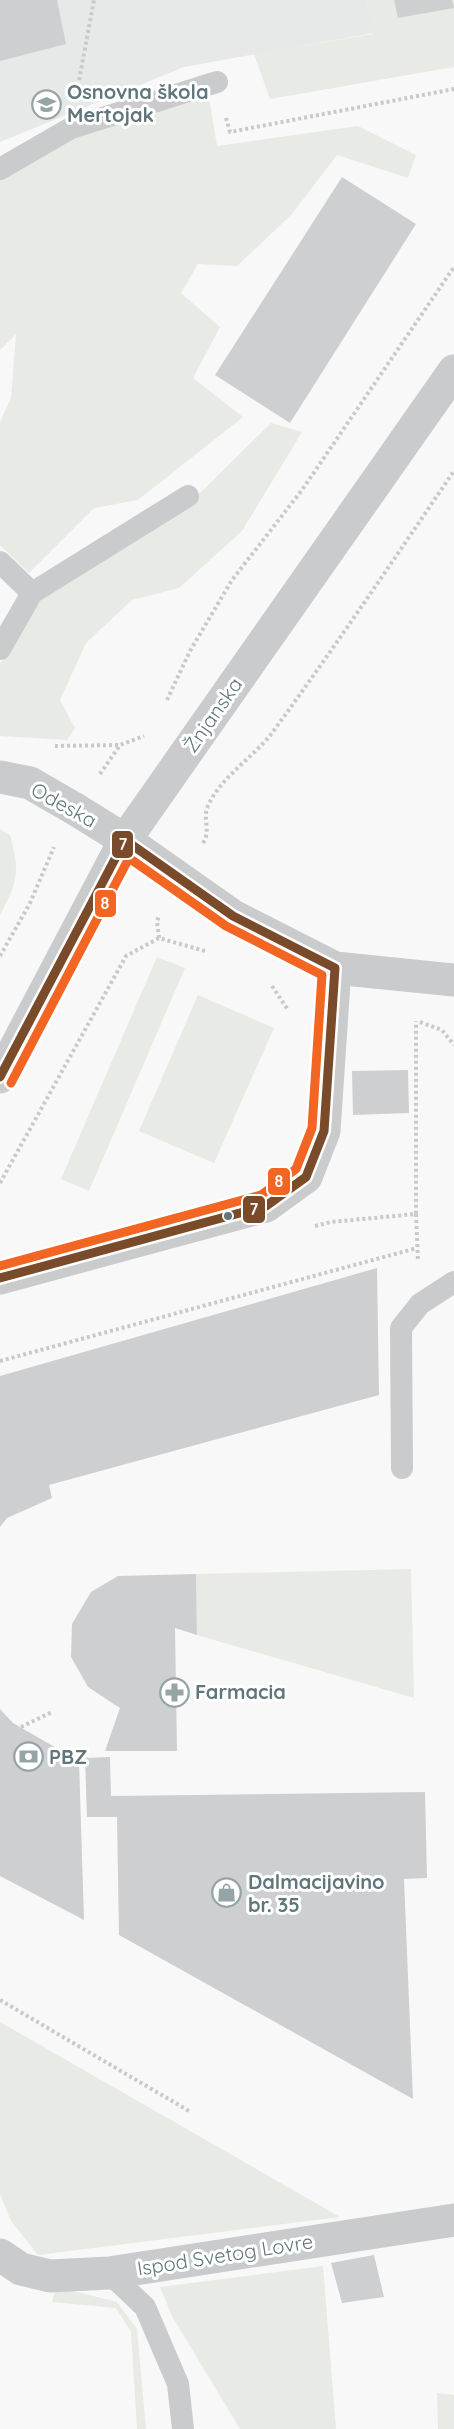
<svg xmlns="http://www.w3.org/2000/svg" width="454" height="2429" viewBox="0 0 454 2429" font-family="Quicksand,sans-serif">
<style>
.built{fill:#e7e9e9}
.green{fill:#e8eae5}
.building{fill:#cdcfd0}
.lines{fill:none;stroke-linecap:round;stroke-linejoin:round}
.path{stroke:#c8caca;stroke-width:4;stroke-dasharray:3 3;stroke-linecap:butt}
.lane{stroke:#c9cbcc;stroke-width:22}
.street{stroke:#c9cbcc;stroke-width:33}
.bus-1-casing{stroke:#fff;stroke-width:14}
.bus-2-casing{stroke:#fff;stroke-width:14}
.bus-1{stroke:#7a4b2a;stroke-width:9}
.bus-2{stroke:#f26522;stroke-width:9}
.bus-dot{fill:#60767b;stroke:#fff;stroke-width:2}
.labels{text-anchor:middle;stroke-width:6;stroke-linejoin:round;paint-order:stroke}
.poi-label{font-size:20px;font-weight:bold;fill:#60767b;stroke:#fff;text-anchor:start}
.street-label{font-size:20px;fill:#60767b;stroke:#fff}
.line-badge{stroke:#fff;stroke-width:2}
.badge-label{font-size:16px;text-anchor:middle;font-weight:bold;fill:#fff}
</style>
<rect width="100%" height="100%" fill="#f8f8f8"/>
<path class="built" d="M 0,0 L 366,0 L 374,33 L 184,67 L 0,142 Z"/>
<path class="green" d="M 366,0 L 454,0 L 454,67 L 270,99 L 254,54 L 373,34 Z
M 208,92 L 217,146 L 358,126 L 416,155 L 408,178 L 337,155 L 292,214 L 237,266 L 198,264 L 181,293 L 220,327 L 193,378 L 243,417 L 138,500 L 94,508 L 29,573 L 0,545 L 0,422 L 11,398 L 16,334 L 0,350 L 0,176 L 69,138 Z
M 271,423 L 302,432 L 242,531 L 179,588 L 132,600 L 86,643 L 60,700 L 75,728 L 67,740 L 0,736 L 0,664 L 41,600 L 199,494 Z
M 0,829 L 10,835 C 20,871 18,882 0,915 Z
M 157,957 L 185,968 L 89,1191 L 61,1179 Z
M 198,995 L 274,1028 L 214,1163 L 139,1131 Z
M 411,1569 L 414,1698 L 197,1635 L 196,1574 Z
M 0,2022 L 340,2217 L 38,2255 L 11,2221 L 0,2194 Z
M 323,2266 L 336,2429 L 240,2429 L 172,2316 L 160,2287 Z
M 61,2288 L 117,2302 L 137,2329 L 146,2429 L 137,2429 L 131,2332 L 116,2308 L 52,2302 L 54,2294 Z
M 437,2393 L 454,2395 L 454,2429 L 438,2429 Z"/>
<path class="building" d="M 0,0 L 57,0 L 66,44 L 0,61 Z
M 394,0 L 452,0 L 454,8 L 398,18 Z
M 342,177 L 416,224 L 290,423 L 215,375 Z
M 408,1070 L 409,1113 L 353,1115 L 352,1071 Z
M 377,1268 L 379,1395 L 49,1485 L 52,1498 L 7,1518 L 0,1527 L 0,1376 Z
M 196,1574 L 197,1635 L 175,1628 L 177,1751 L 105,1751 L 120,1708 L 88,1687 L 71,1657 L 72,1624 L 91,1592 L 118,1576 Z
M 0,1709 L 13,1723 L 79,1761 L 84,1920 L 0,1876 Z
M 110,1757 L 111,1796 L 425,1792 L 427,1878 L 404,1879 L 413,2099 L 119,1935 L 117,1817 L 87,1817 L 85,1758 Z
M 374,2255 L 384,2297 L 342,2303 L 331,2263 Z"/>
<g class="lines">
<path class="path" d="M 78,86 L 94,0
M 226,118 L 230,132 L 454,89
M 167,700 L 190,651 L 232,580 L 302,490 L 454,267
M 55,746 L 119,745
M 100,774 L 120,745 L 144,736
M 203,843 C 211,831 203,820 207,808 C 220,777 252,759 272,733 C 335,647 394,559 454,471
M 159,938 L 157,921 L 159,916
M 0,956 L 30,903 L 54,847
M 272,986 L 288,1010
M 420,1022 L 442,1030 L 454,1045
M 0,1183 L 126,956 L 159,938 L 205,951
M 416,1214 L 418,1261
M 315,1226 L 331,1222 L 416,1214 L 416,1021
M 0,1361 L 417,1248
M 21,1727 L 52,1712
M 0,2000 L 189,2111"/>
<path class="lane" d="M 0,169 L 71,128 L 217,82
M 0,562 L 32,593
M 0,649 L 32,593 L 188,496
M 402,1468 L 401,1328 L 420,1304 L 454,1282
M 109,2273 L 145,2307 L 178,2384 L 183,2429"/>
<path class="street" d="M 0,777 L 30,783 L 75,809 L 125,840 L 233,916 L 335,968 L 454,980
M 0,1077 L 125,840 L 454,371
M 0,1278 L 266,1206 L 306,1177 L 324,1131 L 335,968
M 0,2255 L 21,2269 L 50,2276 L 109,2273 L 454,2220"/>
<defs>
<path id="bus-1" d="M 0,1077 L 125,840 L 233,916 L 335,968 L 324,1131 L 306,1177 L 266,1206 L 0,1278"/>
<path id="bus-2" d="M 0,1266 L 261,1195 L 296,1169 L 312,1128 L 322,975 L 226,926 L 129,858 L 11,1083"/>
</defs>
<use href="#bus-1" class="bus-1-casing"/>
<use href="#bus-2" class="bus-2-casing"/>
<use href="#bus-1" class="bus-1"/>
<use href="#bus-2" class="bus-2"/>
</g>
<defs>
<symbol id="school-ring" viewBox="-11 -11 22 22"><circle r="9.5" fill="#fff" stroke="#95a4a7" stroke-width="1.5"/><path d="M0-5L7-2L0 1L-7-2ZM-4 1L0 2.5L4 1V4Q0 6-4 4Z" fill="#95a4a7"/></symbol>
<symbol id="pharmacy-ring" viewBox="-11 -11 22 22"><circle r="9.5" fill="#fff" stroke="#95a4a7" stroke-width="1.5"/><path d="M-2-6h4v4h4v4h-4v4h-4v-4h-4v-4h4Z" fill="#95a4a7"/></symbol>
<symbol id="bank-ring" viewBox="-11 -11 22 22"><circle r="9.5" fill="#fff" stroke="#95a4a7" stroke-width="1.5"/><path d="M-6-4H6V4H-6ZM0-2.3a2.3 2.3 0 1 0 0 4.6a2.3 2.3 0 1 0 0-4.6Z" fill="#95a4a7"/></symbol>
<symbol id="shop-ring" viewBox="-11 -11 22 22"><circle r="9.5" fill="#fff" stroke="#95a4a7" stroke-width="1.5"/><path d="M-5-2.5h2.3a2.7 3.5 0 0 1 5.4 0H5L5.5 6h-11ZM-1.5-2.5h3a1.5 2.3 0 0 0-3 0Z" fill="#95a4a7"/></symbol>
</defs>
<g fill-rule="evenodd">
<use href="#school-ring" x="30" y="88" width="33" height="33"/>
<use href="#pharmacy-ring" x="158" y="1676" width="33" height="33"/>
<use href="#bank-ring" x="12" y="1740" width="33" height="33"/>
<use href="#shop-ring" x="210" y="1876" width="33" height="33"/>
</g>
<circle class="bus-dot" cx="228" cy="1216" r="5"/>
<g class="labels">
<g class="poi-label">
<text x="67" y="99">Osnovna škola<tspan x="67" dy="23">Mertojak</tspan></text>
<text x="195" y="1699">Farmacia</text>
<text x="49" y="1764">PBZ</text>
<text x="248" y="1889">Dalmacijavino<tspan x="248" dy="23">br. 35</tspan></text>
</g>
<g class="street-label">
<text transform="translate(213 715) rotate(-55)" y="7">Žnjanska</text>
<text transform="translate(64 805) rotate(29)" y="7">Odeska</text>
<text transform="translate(225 2255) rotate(-9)" y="7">Ispod Svetog Lovre</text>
</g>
</g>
<g class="line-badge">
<rect x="111" y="830" width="23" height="29" rx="6" fill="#7a4b2a"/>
<rect x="94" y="889" width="23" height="29" rx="6" fill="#f26522"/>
<rect x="267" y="1167" width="24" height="29" rx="6" fill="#f26522"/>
<rect x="242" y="1195" width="24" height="29" rx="6" fill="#7a4b2a"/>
</g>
<g class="badge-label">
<text x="123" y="850">7</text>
<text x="105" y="909">8</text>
<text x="279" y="1187">8</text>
<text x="254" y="1215">7</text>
</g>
</svg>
